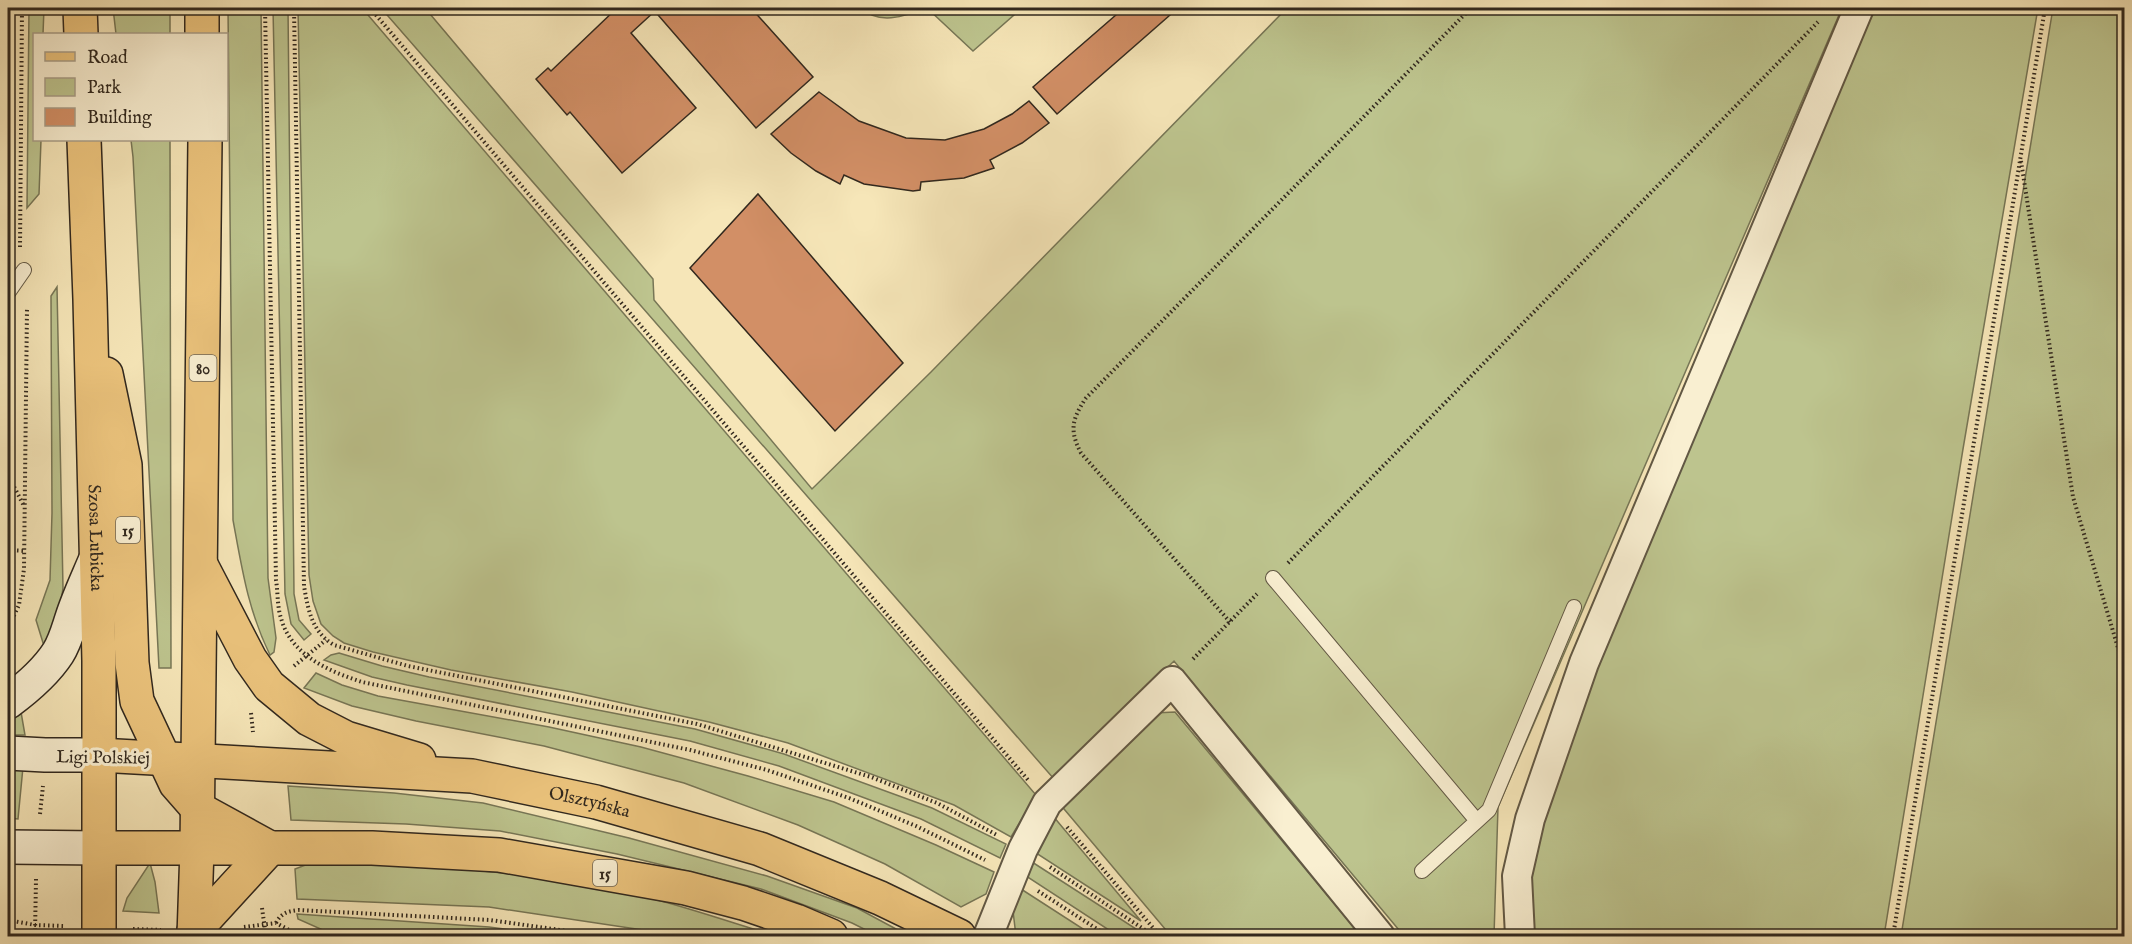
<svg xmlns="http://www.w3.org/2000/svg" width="2132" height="944" viewBox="0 0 2132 944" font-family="'IM FELL English',serif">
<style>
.green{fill:#bdc48e;stroke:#777656;stroke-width:1.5}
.building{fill:#d28f66;stroke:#31281e;stroke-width:1.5}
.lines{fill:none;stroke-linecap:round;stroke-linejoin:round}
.lane-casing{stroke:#625844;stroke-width:16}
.street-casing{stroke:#625844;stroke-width:32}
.secondary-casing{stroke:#31281e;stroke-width:36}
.primary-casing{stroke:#31281e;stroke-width:36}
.path{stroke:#31281e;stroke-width:4;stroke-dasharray:1.5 3;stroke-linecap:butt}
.lane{stroke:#f9efd1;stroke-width:14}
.street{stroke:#f9efd1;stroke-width:28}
.secondary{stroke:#f9efd1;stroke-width:33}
.primary{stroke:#ebc37c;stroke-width:33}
.labels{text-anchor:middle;stroke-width:6;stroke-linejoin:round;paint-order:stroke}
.shield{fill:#f9efd1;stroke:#6d6454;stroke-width:1.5}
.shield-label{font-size:16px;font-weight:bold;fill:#31281e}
.street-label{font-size:18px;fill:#31281e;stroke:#f9efd1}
</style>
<rect width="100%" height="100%" fill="#f6e6b8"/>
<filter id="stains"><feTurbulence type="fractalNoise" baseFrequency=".00333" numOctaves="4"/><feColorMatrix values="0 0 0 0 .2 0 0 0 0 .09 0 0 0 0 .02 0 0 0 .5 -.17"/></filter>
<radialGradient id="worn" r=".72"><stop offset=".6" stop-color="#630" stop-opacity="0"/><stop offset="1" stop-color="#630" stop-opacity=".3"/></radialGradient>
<path class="green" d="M 8,8 L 10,8 L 8,191 Z
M 29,8 L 44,8 L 43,34 L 34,34 L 34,140 L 41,140 L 39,194 L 27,208 Z
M 113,8 L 170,8 L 170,34 L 116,34 Z
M 228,8 L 261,8 L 268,578 L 276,638 L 274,652 L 270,655 C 248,610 242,569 233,520 Z
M 273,8 L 288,8 L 294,594 L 299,620 L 311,634 L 304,640 L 291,624 L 285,594 Z
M 298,8 L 362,8 L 1036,795 L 1011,837 L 954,805 L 788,743 L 709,722 L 572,692 L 451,670 L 373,652 L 344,643 L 333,636 L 321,624 L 313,601 L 309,575 Z
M 381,8 L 425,8 L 653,279 L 654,300 L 812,489 L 931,372 L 1287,8 L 1842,8 L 1498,807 L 1494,936 L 1404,936 L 1174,661 L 1054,779 Z
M 862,8 L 921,8 C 906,18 876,24 862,8 Z
M 927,8 L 1022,8 L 973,51 Z
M 1868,8 L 2038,8 L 1963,449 L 1884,936 L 1529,936 L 1529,852 L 1591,670 Z
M 2053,8 L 2124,8 L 2124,394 L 2119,408 L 2124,411 L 2124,936 L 1901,936 Z
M 131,140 L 170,140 L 171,668 L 159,668 L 133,157 Z
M 57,287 L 63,588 L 60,608 L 44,646 L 36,620 L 50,580 L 52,513 L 51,296 Z
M 339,653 L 382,666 L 429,677 L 695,729 L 784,754 L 932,808 L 1006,844 L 1000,858 L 921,819 L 779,766 L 690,741 L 407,685 L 372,677 L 324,660 L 331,655 Z
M 316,673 L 342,685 L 378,696 L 549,727 L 641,747 L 748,776 L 834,802 L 936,845 L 994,872 L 986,894 L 961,907 L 885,864 L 798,825 L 684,783 L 544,746 L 416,721 L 352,706 L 304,688 Z
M 21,712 L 25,735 L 8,735 L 8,717 Z
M 1175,712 L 1361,936 L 1171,936 L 1059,803 L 1154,713 Z
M 8,767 L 23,767 L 18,819 L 8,818 Z
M 288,786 L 394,793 L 483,803 L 629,838 L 767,876 L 857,908 L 909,936 L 878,936 L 852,923 L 761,889 L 617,854 L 500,831 L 406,824 L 291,820 Z
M 1053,816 L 1141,921 L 1036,853 Z
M 367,862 C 438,867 510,872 581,883 C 648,894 712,916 775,936 L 663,936 L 643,930 L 489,907 L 297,899 L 295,869 L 308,864 Z
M 1032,862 L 1147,936 L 1118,936 L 1026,876 Z
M 150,863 L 155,882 L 159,913 L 123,911 L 127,898 Z
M 1021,889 L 1094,936 L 1016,936 L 1013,911 Z
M 297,914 L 489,927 L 555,936 L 447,936 L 385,931 L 325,931 L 298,919 Z"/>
<path class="building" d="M 617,8 L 652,8 L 655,11 L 631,33 L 696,108 L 622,173 L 570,112 L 567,115 L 536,79 L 548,68 L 551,71 Z
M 652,8 L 751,8 L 813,77 L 756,128 Z
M 1124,8 L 1178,8 L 1057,114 L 1033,87 Z
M 819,92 L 859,121 L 906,138 L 945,140 L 984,129 L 1012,114 L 1029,101 L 1049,123 L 1022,143 L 990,160 L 994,168 L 964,178 L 921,182 L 920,190 L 913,191 L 864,184 L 844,175 L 840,184 L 816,171 L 791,153 L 771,134 Z
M 758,194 L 903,363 L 835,431 L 690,268 Z"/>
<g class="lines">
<defs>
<path id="lane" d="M 8,293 L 24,270
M 1273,578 L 1477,821 L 1489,810 L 1574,607
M 1422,871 L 1477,821"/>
<path id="street" d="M 988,936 L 1023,849 L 1047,803 L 1172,681 L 1380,936
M 1520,936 L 1517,876 L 1530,819 L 1584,663 L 1859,8"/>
<path id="secondary" d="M 8,702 C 27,688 45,673 58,653 C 65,642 68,630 72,618 C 78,599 87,580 95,561
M 8,753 L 45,755 L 99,755
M 8,847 L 100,848"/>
<g id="primary">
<path d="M 80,8 L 81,34"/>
<path d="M 202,8 L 202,34"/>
<path id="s1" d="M 84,140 L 90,299 L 99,661 L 99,936"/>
<path d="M 106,374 L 125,465 L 132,663 L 137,701 L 176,784 L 197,808 L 270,848"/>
<path d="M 201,565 L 250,659 L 269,686 L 309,719 L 346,738 L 419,760"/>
<path id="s2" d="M 99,755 L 472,776 L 596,802 L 760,849 L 880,898 L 959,936"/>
<path d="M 100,848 L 372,848 L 499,855 L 686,888 L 743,903 L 796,921 L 831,936"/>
<path d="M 194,931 L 270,848"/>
<path d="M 194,936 L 197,849 L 205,140"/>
</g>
</defs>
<use href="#lane" class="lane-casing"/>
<use href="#street" class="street-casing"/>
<use href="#secondary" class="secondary-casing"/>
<use href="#primary" class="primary-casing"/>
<path class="path" d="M 265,8 L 276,580 C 278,592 277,606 281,618 C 291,655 328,671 362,682 L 690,750 L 767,770 L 849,798 L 916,826 L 985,860
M 294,8 L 304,586 C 308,610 312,632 334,645 L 408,666 L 697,724 L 871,777 L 937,803 L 997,835
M 370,8 L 1028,780
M 2021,161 L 2073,497 L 2124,668
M 20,247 L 22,8
M 8,475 L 24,506
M 8,550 L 25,551
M 1288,563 L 1818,22
M 1230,622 L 1081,453 C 1069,430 1072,419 1086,398 L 1471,8
M 8,628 L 19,605 L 24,569 L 27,308
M 1193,659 L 1257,594
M 294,666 L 326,640
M 251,713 L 253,732
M 40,814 L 43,786
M 1067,827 L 1160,936
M 1050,867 L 1154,936
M 36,879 L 35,933 L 37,936
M 1038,891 L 1108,936
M 262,908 L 266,936
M 8,920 L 35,925 L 65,926
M 276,923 C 281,913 288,911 299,910 L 490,920 L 602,936
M 244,927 L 276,923 L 291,931 L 308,936
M 133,929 L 161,930
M 28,936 L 35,933
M 1893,936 L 2045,8"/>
<use href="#lane" class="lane"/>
<use href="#street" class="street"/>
<use href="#secondary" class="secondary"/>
<use href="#primary" class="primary"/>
</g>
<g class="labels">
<g class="shield">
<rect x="189.5" y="355" width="27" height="26" rx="4.5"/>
<rect x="116" y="517" width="24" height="26" rx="4.5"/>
<rect x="593" y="860" width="24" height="26" rx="4.5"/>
</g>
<g class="shield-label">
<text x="203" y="374">80</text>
<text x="128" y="536">15</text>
<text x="605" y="879">15</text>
</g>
<g class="street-label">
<text dy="6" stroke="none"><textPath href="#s1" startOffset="398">Szosa Lubicka</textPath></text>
<text transform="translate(103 757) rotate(1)" y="6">Ligi Polskiej</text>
<text dy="6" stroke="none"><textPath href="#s2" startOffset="494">Olsztyńska</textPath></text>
</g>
</g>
<rect width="2132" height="944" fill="none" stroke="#f6e6b8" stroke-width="30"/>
<rect x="9" y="9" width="2114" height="926" fill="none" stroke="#31281e" stroke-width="3"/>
<rect x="15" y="15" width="2102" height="914" fill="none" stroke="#31281e" stroke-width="1.5"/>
<rect x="33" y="33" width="195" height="108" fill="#f9efd1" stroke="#a99f89" stroke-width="1.5"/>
<rect x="45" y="52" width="30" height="9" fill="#ebc37c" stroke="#a99f89" stroke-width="1.5"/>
<text x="87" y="63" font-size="18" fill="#31281e">Road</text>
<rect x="45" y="78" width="30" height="18" fill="#bdc48e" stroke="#a99f89" stroke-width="1.5"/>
<text x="87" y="93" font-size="18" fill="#31281e">Park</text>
<rect x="45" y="108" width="30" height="18" fill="#d28f66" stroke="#a99f89" stroke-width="1.5"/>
<text x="87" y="123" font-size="18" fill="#31281e">Building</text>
<rect width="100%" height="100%" filter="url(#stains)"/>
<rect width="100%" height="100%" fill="url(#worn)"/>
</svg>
